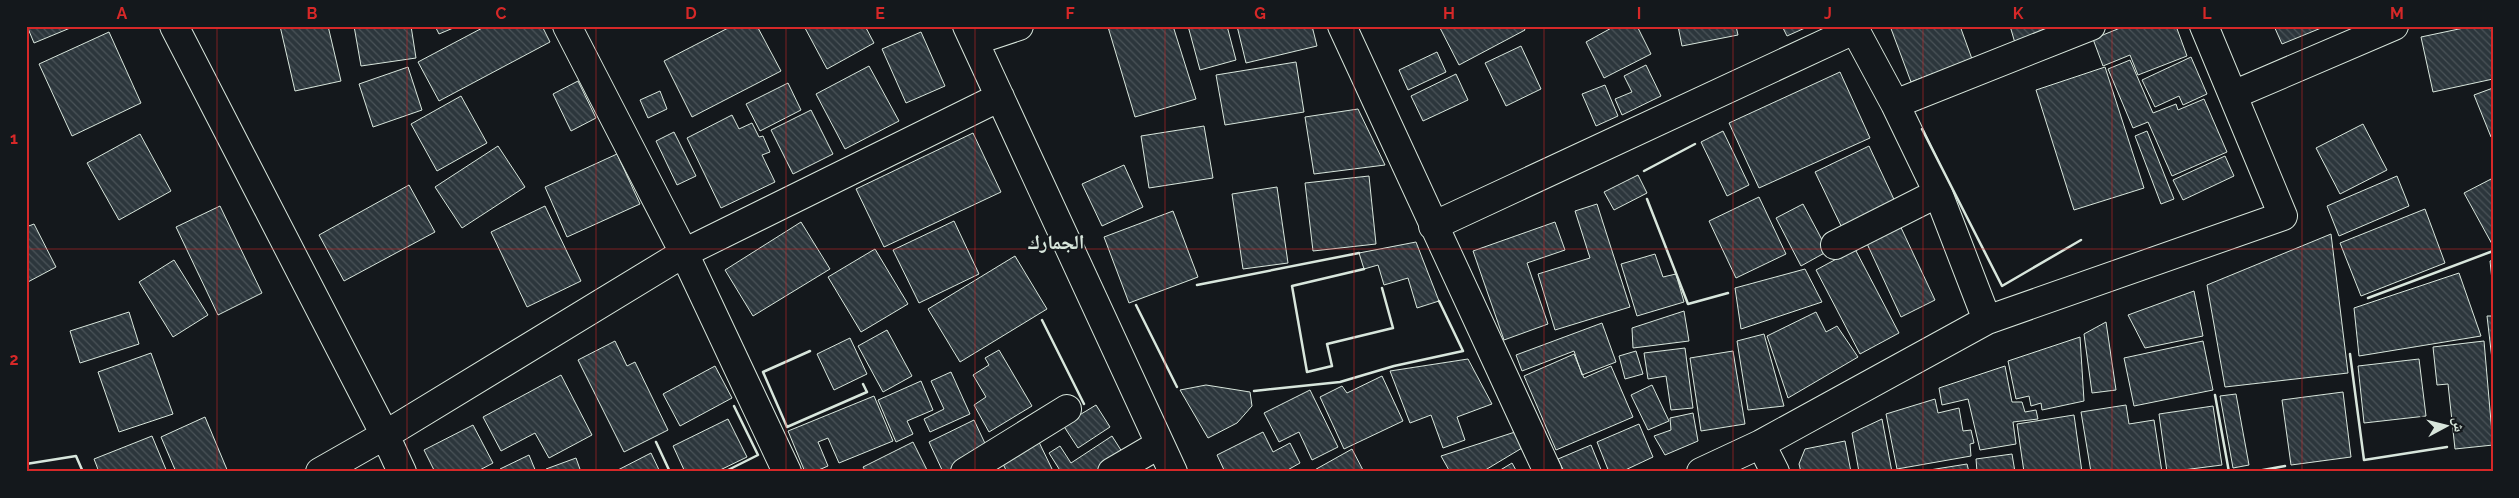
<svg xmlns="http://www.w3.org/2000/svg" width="2519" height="498" viewBox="0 0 2519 498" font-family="Raleway,'Noto Naskh Arabic',sans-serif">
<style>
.building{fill:url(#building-back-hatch);stroke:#d8e6dc}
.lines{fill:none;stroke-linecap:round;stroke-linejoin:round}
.minor-casing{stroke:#d8e6dc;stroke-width:30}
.minor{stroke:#14181c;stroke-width:28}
.wall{stroke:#d8e6dc;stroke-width:2.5}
.grid{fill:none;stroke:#d62828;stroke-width:1;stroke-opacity:0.55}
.labels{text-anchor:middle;stroke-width:4;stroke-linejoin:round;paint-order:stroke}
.district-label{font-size:20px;font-weight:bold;fill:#d8e6dc;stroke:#14181c}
.neatline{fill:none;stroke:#d62828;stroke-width:2}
.grid-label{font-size:16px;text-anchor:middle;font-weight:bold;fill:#d62828}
</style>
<defs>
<pattern id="building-back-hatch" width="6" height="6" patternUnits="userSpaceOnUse" patternTransform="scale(1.25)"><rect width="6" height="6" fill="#2c363c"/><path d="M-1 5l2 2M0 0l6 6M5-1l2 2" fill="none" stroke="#4a5358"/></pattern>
</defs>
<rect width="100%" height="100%" fill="#14181c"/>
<path class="building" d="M 27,26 L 75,26 L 34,43 Z
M 280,26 L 328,26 L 341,81 L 295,91 Z
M 354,26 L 411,26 L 416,58 L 361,66 Z
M 435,26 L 458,26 L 439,34 Z
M 486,26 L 542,26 L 550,42 L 439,101 L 418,62 Z
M 732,26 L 757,26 L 781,71 L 692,117 L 664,61 Z
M 808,26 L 865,26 L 874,43 L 827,69 L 805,28 Z
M 1112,26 L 1173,26 L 1196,99 L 1135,117 L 1108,27 Z
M 1188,26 L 1227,26 L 1236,60 L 1200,70 Z
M 1237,26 L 1312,26 L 1317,46 L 1246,63 Z
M 1439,26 L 1523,26 L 1525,30 L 1459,65 Z
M 1615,26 L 1637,26 L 1651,54 L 1604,78 L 1586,42 Z
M 1678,26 L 1736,26 L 1738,35 L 1682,46 Z
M 1782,26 L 1804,26 L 1805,28 L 1787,36 Z
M 1890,26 L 1960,26 L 1972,59 L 1911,82 Z
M 2010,26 L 2065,26 L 2015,43 Z
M 2125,26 L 2176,26 L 2187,56 L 2138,75 L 2130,55 L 2103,66 L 2093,39 Z
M 2274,26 L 2326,26 L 2282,44 Z
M 2473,26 L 2493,26 L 2493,79 L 2433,92 L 2421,37 Z
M 109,32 L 141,103 L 72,136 L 39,64 Z
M 921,32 L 945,86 L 906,103 L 882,49 Z
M 1521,46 L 1541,89 L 1506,106 L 1485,63 Z
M 1437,52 L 1446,72 L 1408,90 L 1399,70 Z
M 2191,57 L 2207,94 L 2183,105 L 2179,96 L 2155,107 L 2142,80 Z
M 2130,60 L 2153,113 L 2176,104 L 2178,110 L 2204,99 L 2227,152 L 2172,176 L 2148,122 L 2133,128 L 2108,69 Z
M 1296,62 L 1304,112 L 1225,125 L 1216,75 Z
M 1646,65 L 1661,96 L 1622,115 L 1615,99 L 1632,92 L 1624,76 Z
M 869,66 L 899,121 L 845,149 L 816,94 Z
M 408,67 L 422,110 L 373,127 L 359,84 Z
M 2105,67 L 2144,188 L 2074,210 L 2036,90 Z
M 1840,72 L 1870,138 L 1759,188 L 1729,123 Z
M 1456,74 L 1468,100 L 1423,121 L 1411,96 Z
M 578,81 L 596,118 L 571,131 L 553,94 Z
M 788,83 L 801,110 L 760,131 L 746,104 Z
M 1605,85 L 1618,116 L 1596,126 L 1582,94 Z
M 2493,88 L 2493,137 L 2491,137 L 2474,95 Z
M 660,91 L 667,109 L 648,118 L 640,100 Z
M 461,96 L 487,143 L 437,171 L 411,124 Z
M 1358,109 L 1385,165 L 1314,174 L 1305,117 Z
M 811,110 L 833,154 L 793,174 L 771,130 Z
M 732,115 L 739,129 L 752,123 L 759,137 L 763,136 L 770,152 L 762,155 L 775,182 L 721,208 L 687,138 Z
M 2363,124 L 2387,170 L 2340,194 L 2316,148 Z
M 1204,126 L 1213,178 L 1149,188 L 1141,136 Z
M 1723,131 L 1749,185 L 1727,196 L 1701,142 Z
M 2147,131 L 2174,199 L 2161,204 L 2135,136 Z
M 674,132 L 696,176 L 677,185 L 656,141 Z
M 973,133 L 1001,192 L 884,247 L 856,189 Z
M 140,134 L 171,191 L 119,220 L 87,163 Z
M 498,146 L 525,187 L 462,228 L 435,187 Z
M 1869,146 L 1898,208 L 1845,234 L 1815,172 Z
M 617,154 L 640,204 L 567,237 L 545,187 Z
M 2225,156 L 2234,176 L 2183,200 L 2173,180 Z
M 1124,165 L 1143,207 L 1102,226 L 1082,184 Z
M 1638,175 L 1647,193 L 1614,210 L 1604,192 Z
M 1369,176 L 1376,244 L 1313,251 L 1305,183 Z
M 2397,176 L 2409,206 L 2339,236 L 2327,206 Z
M 2493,178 L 2493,244 L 2492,244 L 2464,193 Z
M 409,185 L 435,232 L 344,281 L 319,235 Z
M 1277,187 L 1288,263 L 1243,269 L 1232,194 Z
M 1759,197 L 1786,254 L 1736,278 L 1709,221 Z
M 1597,204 L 1630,307 L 1555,330 L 1538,274 L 1590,258 L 1575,211 Z
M 1803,204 L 1828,251 L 1801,266 L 1776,218 Z
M 220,206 L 262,293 L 218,315 L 176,227 Z
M 545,206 L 581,281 L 527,307 L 491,232 Z
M 2425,209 L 2445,263 L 2361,296 L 2340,243 Z
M 1173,211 L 1198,277 L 1129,303 L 1104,237 Z
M 1897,219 L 1935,300 L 1901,317 L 1863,235 Z
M 954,221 L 979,274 L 919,303 L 893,250 Z
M 801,222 L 830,269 L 753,316 L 725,270 Z
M 1555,222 L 1565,250 L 1527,263 L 1548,324 L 1504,340 L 1473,251 Z
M 34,224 L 56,267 L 26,283 L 26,227 Z
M 2331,234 L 2348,373 L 2225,387 L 2207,285 Z
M 1416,242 L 1439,301 L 1417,308 L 1408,278 L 1384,285 L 1378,265 L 1364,269 L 1359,253 Z
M 875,249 L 908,304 L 861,332 L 828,277 Z
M 1855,249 L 1899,333 L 1860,354 L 1816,270 Z
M 1655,254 L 1663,277 L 1676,274 L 1684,302 L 1637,316 L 1621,264 Z
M 1015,256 L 1047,309 L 960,362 L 928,309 Z
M 174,260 L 208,315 L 173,337 L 139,282 Z
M 2493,260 L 2493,290 L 2490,261 Z
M 1805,269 L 1822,302 L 1741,329 L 1735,288 Z
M 2459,273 L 2481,336 L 2359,356 L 2354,308 Z
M 2194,291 L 2203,336 L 2145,348 L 2128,315 Z
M 1684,311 L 1689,341 L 1633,348 L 1632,328 Z
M 129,312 L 139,344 L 80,363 L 70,331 Z
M 1816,312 L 1826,332 L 1837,326 L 1858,357 L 1788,398 L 1767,336 Z
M 2487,316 L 2493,316 L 2493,368 Z
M 2106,322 L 2116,390 L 2092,393 L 2084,334 Z
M 1602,323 L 1616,362 L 1582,375 L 1574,351 L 1522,371 L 1516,355 Z
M 887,330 L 912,376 L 883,392 L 858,346 Z
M 1764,334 L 1784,406 L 1748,410 L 1737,341 Z
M 2080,337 L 2084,401 L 2042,410 L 2041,403 L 2031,406 L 2029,396 L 2016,399 L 2008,361 Z
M 850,338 L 867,374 L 834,390 L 817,354 Z
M 615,341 L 627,366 L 635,362 L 668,430 L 624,452 L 578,360 Z
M 2203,341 L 2213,390 L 2134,406 L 2124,358 Z
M 2484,341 L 2493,445 L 2455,449 L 2448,384 L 2437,385 L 2433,347 Z
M 1685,348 L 1693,408 L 1671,410 L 1666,376 L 1648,379 L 1644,353 Z
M 999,350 L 1032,406 L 989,432 L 974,405 L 986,397 L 973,375 L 989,365 L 985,358 Z
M 1636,351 L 1643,374 L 1625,379 L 1619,356 Z
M 1733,351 L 1745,424 L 1701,431 L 1690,358 Z
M 151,353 L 173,414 L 119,432 L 98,372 Z
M 1574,354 L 1584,378 L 1611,366 L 1633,417 L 1556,450 L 1524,376 Z
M 1468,359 L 1492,404 L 1457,417 L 1465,440 L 1443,448 L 1431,415 L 1410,423 L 1390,371 Z
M 2419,359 L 2426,416 L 2364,423 L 2358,366 Z
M 715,366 L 732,398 L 680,426 L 663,394 Z
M 2005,366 L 2012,402 L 2022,402 L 2025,412 L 2036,410 L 2038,419 L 2013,422 L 2016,444 L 1980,450 L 1968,399 L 1942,405 L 1939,388 Z
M 951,372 L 970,414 L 930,432 L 924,419 L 944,409 L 931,381 Z
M 561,375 L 592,435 L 549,458 L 535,433 L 501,451 L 483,417 Z
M 1382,376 L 1403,421 L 1344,449 L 1320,397 L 1342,386 L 1347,393 Z
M 921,381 L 933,410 L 907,421 L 913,434 L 896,442 L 878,400 Z
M 1206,385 L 1250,392 L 1252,406 L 1237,423 L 1208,438 L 1180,390 Z
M 1652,385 L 1669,421 L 1648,430 L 1631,395 Z
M 1310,390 L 1338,447 L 1312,460 L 1299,432 L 1279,442 L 1264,413 Z
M 2343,392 L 2351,457 L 2291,465 L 2282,400 Z
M 2236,394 L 2249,465 L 2233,468 L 2220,396 Z
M 874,396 L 893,441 L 839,463 L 828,438 L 818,442 L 828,466 L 814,472 L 805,472 L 788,431 Z
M 1935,399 L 1938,413 L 1959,408 L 1963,431 L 1971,430 L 1974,443 L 1970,444 L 1971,456 L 1897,469 L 1886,414 Z
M 1096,405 L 1110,427 L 1078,448 L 1063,425 Z
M 2126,405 L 2129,424 L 2154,420 L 2162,472 L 2091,472 L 2081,412 Z
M 2213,406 L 2222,465 L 2167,472 L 2159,414 Z
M 1693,413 L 1698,441 L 1665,455 L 1654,436 L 1671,430 L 1670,418 Z
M 2074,415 L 2082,472 L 2024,472 L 2017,424 Z
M 205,417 L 228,472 L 176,472 L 161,437 Z
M 728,419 L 747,457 L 716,472 L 685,472 L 673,446 Z
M 1882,419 L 1892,472 L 1859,472 L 1852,433 Z
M 974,420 L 990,454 L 954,472 L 943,472 L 929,442 Z
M 1639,424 L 1653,457 L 1621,472 L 1609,472 L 1597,442 Z
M 473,425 L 493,463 L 476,472 L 435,472 L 424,450 Z
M 1263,432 L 1273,452 L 1290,443 L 1300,463 L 1284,472 L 1225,472 L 1217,455 Z
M 1515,432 L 1522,448 L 1482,472 L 1450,472 L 1441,456 Z
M 152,436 L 167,472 L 99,472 L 94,459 Z
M 1112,436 L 1124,455 L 1098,472 L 1061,472 L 1049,453 L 1060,446 L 1071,463 Z
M 1037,438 L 1053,471 L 1007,472 L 999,456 Z
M 1845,441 L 1851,472 L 1801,472 L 1799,464 L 1805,449 Z
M 913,442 L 928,472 L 866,472 L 863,467 Z
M 1591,445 L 1602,472 L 1564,472 L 1558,459 Z
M 1352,449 L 1364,472 L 1311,472 Z
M 651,453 L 660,472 L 614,472 Z
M 2012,454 L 2015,472 L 1977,472 L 1976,459 Z
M 529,455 L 536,472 L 501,472 L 500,469 Z
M 576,458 L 581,472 L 547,472 L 546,469 Z
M 1512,463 L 1517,472 L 1497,472 Z
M 1967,464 L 1969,472 L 1917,472 Z"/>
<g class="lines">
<defs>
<path id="minor" d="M 174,26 L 385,435 L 402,472
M 567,26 L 684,253 L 787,472
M 967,26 L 1173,472
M 1342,26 L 1548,472
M 1853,26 L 1895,104 L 1938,193 L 1987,320
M 974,41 L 1019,26
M 2233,95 L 2394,26
M 1895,104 L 2091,26
M 1433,226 L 1854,30
M 1835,245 L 1938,193
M 1761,444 L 1775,472
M 320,472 L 385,435 L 684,253 L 1000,97
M 965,472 L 1067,409
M 1112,472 L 1160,444
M 1701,472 L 1761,444 L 1987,320 L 2283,216 L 2204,26"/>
</defs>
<use href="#minor" class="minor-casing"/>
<use href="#minor" class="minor"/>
<path class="wall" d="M 1922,129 L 2002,286 L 2081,240
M 1644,171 L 1695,144
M 1647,199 L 1688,304 L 1728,293
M 1364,269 L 1292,286 L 1307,372 L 1332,366 L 1327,344 L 1393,328 L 1382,288
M 1197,285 L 1359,253
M 2368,298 L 2493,251
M 1136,305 L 1177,387
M 1042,320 L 1084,404
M 810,351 L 763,372 L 787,427 L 867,392 L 863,384
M 2350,354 L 2364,460 L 2447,447
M 1254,391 L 1340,382 L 1394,366 L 1463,351 L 1439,301
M 2215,395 L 2229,472
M 656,442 L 670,472
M 26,464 L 76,456 L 83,472
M 724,472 L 758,455 L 734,406
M 2252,472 L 2285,466"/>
</g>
<path class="grid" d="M 217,26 L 217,472M 407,26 L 407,472M 596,26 L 596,472M 786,26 L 786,472M 975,26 L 975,472M 1165,26 L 1165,472M 1354,26 L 1354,472M 1544,26 L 1544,472M 1733,26 L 1733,472M 1923,26 L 1923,472M 2112,26 L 2112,472M 2302,26 L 2302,472M 26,249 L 2493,249"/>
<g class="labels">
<g class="district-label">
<text x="1056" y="249">الجمارك</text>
</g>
</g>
<rect width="2519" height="498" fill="none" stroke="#14181c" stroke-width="55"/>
<g transform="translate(2446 426) rotate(83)" stroke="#14181c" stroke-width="4" paint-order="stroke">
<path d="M0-4L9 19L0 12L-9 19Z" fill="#d8e6dc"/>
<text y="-8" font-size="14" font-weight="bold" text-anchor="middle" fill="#d8e6dc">ش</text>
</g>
<rect x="28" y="28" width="2464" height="442" class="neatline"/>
<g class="grid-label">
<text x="122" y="19">A</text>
<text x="312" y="19">B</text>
<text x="501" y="19">C</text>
<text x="691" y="19">D</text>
<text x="880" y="19">E</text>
<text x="1070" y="19">F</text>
<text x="1260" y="19">G</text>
<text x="1449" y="19">H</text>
<text x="1639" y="19">I</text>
<text x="1828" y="19">J</text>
<text x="2018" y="19">K</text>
<text x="2207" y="19">L</text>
<text x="2397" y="19">M</text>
<text x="14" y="144">1</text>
<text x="14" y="365">2</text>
</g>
</svg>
